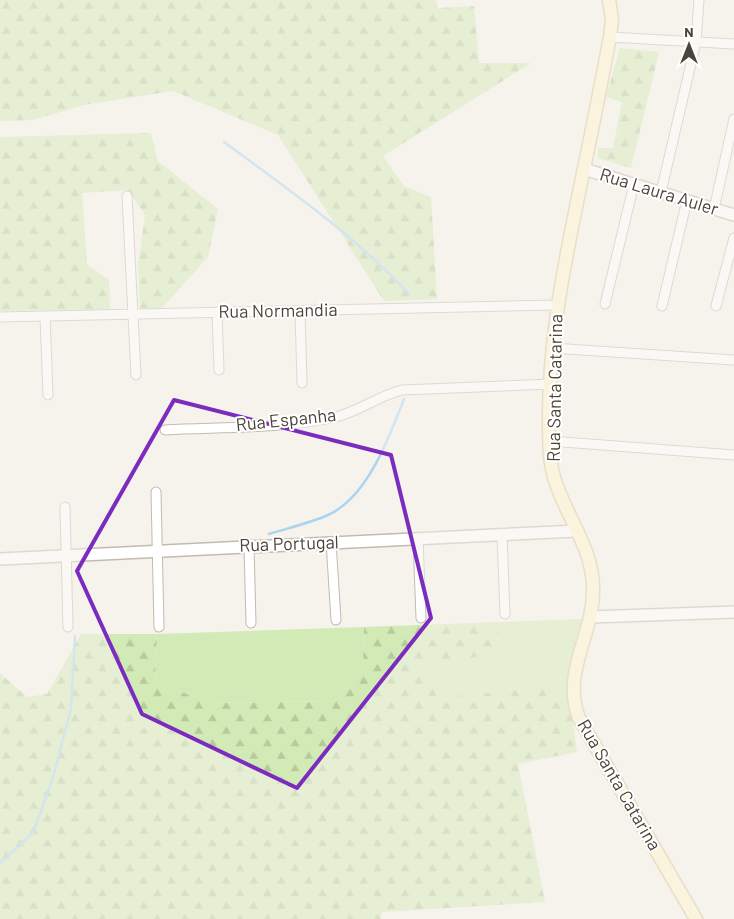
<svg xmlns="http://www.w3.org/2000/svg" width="734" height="919" viewBox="0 0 734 919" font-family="Barlow,sans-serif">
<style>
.grass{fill:#d2eab5}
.forest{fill:url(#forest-firs)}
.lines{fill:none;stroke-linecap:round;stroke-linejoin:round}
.stream{stroke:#a9d4f2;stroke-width:2.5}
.minor-casing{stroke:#c2bbae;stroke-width:11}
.tertiary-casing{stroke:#c2bbae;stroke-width:14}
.secondary-casing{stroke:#d6c79b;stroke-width:15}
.minor{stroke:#fff;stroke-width:9}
.tertiary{stroke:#fff;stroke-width:11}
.secondary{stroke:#fff3cd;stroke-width:12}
.marked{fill:none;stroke:#7b2cbf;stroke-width:4;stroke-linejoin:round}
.labels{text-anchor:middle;stroke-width:4;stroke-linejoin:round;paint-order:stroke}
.street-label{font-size:18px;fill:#4b4439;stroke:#fff}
</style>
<defs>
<pattern id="forest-firs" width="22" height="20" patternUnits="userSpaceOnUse" patternTransform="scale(1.25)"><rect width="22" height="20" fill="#d2eab5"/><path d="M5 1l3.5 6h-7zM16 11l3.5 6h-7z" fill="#b6ca9c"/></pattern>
</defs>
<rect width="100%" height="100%" fill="#f6f3ec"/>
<path class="grass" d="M 583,619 L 568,685 L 445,697 L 422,660 L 496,656 L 500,622 Z
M 364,627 L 363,669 L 335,701 L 207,703 L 155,680 L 157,634 Z"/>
<path class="forest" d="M 0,0 L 436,0 L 438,8 L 474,6 L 479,63 L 531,63 L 383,156 L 404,186 L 431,197 L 437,299 L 384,301 L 278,135 L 173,91 L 84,105 L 33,120 L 0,121 Z
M 620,48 L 659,52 L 631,168 L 598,158 L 598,148 L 613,148 L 622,102 L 606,97 Z
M 151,133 L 158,161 L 218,209 L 208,257 L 162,308 L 140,308 L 138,264 L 145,215 L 128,190 L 82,193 L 87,265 L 109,280 L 110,309 L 0,311 L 0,137 Z
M 500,622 L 496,656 L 423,661 L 445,697 L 568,685 L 577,752 L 518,764 L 545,902 L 382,912 L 381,919 L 0,919 L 0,673 L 27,697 L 47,694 L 81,634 L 157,634 L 155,680 L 207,703 L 335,701 L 363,669 L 364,627 Z"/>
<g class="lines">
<path class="stream" d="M 224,142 C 288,189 354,235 409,294
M 269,534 C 288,528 310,523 328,515 C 368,497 389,437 404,399
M 0,863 L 33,833 L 53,778 L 71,708 L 75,636"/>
<defs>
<path id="minor" d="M 610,37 L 734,44
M 661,192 L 696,42 L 699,0
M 127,196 L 136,375
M 714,209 L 734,119
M 605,304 L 634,184
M 662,306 L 687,200
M 716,306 L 734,238
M 300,311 L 302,383
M 217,312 L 219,370
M 45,316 L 48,395
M 0,317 L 557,305
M 552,348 L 734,360
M 165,430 C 221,427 281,429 336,417 C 360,411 378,396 402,390 L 551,384
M 550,441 L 734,455
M 156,492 L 159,627
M 65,507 L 68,627
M 502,535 L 505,614
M 418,538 L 421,618
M 331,542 L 336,620
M 249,546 L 251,623"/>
<path id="tertiary" d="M 584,169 L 734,215
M 0,559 L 577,531
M 591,617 L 734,612"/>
<path id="secondary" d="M 609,0 L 612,19 L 610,37 C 601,84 592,131 582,178 C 563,269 544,361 550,455 C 553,502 592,539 593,586 C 595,634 561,671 579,718 L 696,919"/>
</defs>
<use href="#minor" class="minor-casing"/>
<use href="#tertiary" class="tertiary-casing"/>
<use href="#secondary" class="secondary-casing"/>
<use href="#minor" class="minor"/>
<use href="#tertiary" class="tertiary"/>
<use href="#secondary" class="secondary"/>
</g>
<path d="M0 0H734V919H0ZM 174,400 L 391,455 L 431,618 L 297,788 L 142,714 L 77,571 Z" fill="#f6f3ec" fill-opacity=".55" fill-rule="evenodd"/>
<path class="marked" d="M 174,400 L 391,455 L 431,618 L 297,788 L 142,714 L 77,571 Z"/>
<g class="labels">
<g class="street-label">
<text transform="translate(659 192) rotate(17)" y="6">Rua Laura Auler</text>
<text transform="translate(278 311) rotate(-1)" y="6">Rua Normandia</text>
<text transform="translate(555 388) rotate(-89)" y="6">Rua Santa Catarina</text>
<text transform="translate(286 420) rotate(-6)" y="6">Rua Espanha</text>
<text transform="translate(289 544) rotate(-2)" y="6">Rua Portugal</text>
<text transform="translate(619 785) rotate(60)" y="6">Rua Santa Catarina</text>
</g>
</g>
<g transform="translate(689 45)" stroke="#ffffff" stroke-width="4" paint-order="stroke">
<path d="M0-4L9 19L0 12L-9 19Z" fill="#4b4439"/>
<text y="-8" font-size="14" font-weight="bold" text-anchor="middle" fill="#4b4439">N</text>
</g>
</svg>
